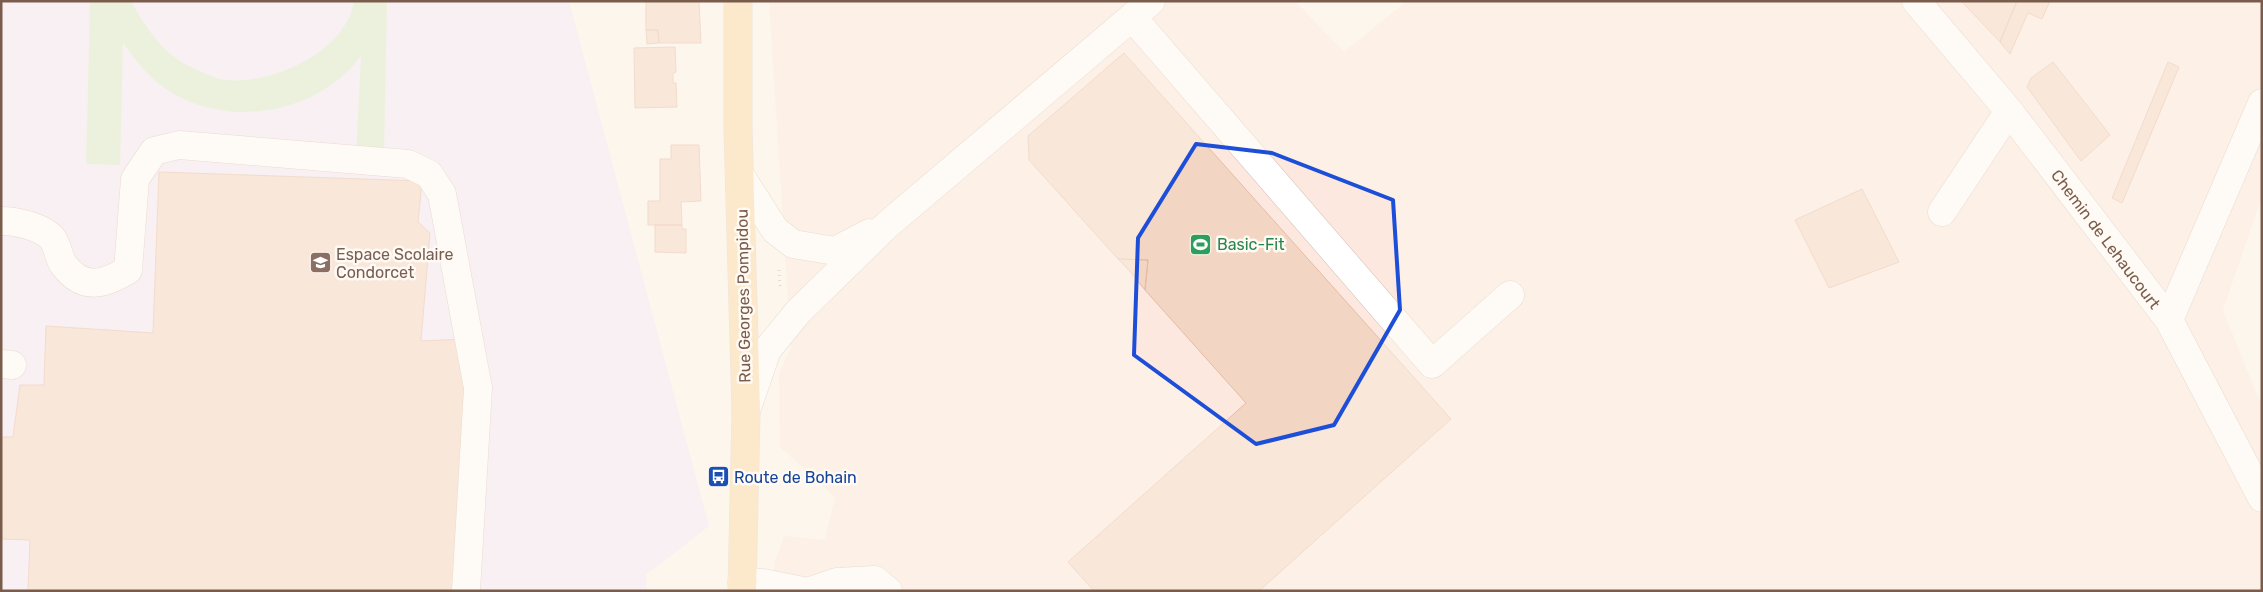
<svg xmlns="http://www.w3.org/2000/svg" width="2263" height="592" viewBox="0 0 2263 592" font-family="Rubik,sans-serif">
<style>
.commercial{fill:#fde8e0}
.education{fill:#f3e8fa}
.green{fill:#d8ecc9}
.building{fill:#f3d5c3;stroke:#e6bba3}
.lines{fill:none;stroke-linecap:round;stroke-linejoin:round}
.minor-casing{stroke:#d1beb0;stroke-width:29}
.major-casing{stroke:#dad1cd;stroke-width:29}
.path{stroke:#d9b8a5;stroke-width:3;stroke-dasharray:1 4;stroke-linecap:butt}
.minor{stroke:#fff;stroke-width:28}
.major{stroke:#fbd9a5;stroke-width:28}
.marked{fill:none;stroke:#1d4ed8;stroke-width:4;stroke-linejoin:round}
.labels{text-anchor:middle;stroke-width:5;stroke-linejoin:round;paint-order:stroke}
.street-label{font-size:16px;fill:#7a5c4d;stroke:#fffaf3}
.leisure-label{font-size:16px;fill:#27864d;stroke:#fffaf3;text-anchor:start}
.education-label{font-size:16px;fill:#785e54;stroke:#fffaf3;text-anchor:start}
.transit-label{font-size:16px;fill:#164399;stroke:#fffaf3;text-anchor:start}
</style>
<rect width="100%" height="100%" fill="#fdf6ec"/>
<path class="commercial" d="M 769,1 L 1295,1 L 1344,52 L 1407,1 L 2262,1 L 2262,196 L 2223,310 L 2262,407 L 2262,591 L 776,591 L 774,564 L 784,536 L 825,540 L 835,497 L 780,447 L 779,373 L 791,348 Z"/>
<path class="education" d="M 1,1 L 569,1 L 709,526 L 646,575 L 647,591 L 1,591 Z"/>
<path class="green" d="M 90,1 L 131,1 C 145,26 162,53 189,66 C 199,71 214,78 225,80 C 272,85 346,52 354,1 L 387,1 L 384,156 L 356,155 L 361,56 C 357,60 354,66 349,70 C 296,123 200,128 147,73 C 138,64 131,54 123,43 L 120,165 L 86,164 Z"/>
<path class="building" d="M 646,1 L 699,1 L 701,43 L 659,43 L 658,30 L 646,30 Z
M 1961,1 L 2017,1 L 2000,42 L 1966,6 Z
M 2017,1 L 2050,1 L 2042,19 L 2028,13 L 2010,54 L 2000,42 Z
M 646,30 L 658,30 L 659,43 L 647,44 Z
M 675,47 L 676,72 L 673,73 L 673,83 L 676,83 L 677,107 L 635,108 L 634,48 Z
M 1124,53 L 1451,419 L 1259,591 L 1094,591 L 1068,562 L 1246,403 L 1145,290 L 1148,260 L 1118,259 L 1029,160 L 1028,136 Z
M 2053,62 L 2110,135 L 2081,161 L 2027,87 L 2031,78 Z
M 2168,62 L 2179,67 L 2122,203 L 2112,198 Z
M 671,145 L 699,145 L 701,201 L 681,202 L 682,225 L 648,225 L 648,201 L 660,201 L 660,159 L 671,159 Z
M 159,172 L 422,181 L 418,222 L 430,233 L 421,341 L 465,339 L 458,591 L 28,591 L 30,540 L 1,539 L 1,437 L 13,437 L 20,385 L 44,385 L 46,326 L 153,333 Z
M 1862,189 L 1899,262 L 1829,288 L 1795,220 Z
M 655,225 L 682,225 L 682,229 L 686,229 L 686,253 L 655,252 Z
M 1118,259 L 1148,260 L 1145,290 L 1127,268 Z"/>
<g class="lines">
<defs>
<path id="minor" d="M 1916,1 L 2009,111 L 2169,320 L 2262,498
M 1132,17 L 1432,364 L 1510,295
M 740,175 L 775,230 L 793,244 L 835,251 L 869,233
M 1942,212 L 2009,111
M 1,221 C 16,221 38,226 50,236 C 57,242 58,256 63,264 C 83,291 103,285 128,270 L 135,179 L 154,151 L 179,145 L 408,164 L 429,174 L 442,194 L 478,388 L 466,591
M 2169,320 L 2262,103
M 1,364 L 12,365
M 746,411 L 767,350 L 798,312 L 887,225 L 1151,1
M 742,582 L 763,583 L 803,591
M 810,591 L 837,582 L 875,580 L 888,591"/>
<path id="major" d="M 738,1 L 738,129 L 746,411 L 742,591"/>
</defs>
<use href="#minor" class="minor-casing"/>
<use href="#major" class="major-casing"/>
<path class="path" d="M 779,270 L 780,286"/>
<use href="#minor" class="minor"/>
<use href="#major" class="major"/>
</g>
<path d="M0 0H2263V592H0ZM 1196,144 L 1272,153 L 1393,200 L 1400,310 L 1334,425 L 1256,444 L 1134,355 L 1138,238 Z" fill="#fdf6ec" fill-opacity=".55" fill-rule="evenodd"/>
<path class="marked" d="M 1196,144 L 1272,153 L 1393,200 L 1400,310 L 1334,425 L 1256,444 L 1134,355 L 1138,238 Z"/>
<defs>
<symbol id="stadium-square" viewBox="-11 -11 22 22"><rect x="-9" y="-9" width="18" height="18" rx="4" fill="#2e9e5b" stroke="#fffaf3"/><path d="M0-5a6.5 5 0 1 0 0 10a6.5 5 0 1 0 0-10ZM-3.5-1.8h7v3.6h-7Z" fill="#fff"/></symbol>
<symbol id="school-square" viewBox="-11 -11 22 22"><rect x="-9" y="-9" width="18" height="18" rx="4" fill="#8d6e63" stroke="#fffaf3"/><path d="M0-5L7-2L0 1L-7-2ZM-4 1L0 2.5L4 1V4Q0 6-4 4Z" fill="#fff"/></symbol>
<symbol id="bus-square" viewBox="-11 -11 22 22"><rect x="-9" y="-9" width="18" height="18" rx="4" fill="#1a4fb4" stroke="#fffaf3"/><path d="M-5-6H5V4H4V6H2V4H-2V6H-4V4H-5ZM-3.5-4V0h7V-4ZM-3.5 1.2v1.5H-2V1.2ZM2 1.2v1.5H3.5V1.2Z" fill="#fff"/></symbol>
</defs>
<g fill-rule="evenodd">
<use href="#stadium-square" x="1188" y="232" width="25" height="25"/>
<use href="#school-square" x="308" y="250" width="25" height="25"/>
<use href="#bus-square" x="706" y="464" width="25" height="25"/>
</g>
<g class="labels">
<g class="street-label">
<text transform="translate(2106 239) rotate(53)" y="6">Chemin de Lehaucourt</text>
<text transform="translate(743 296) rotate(-91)" y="6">Rue Georges Pompidou</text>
</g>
<g class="leisure-label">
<text x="1217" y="250">Basic-Fit</text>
</g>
<g class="education-label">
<text x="336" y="260">Espace Scolaire<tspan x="336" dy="18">Condorcet</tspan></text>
</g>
<g class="transit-label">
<text x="734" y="483">Route de Bohain</text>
</g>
</g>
<rect width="2263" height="592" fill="none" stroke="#7a5c4d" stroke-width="5"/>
</svg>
